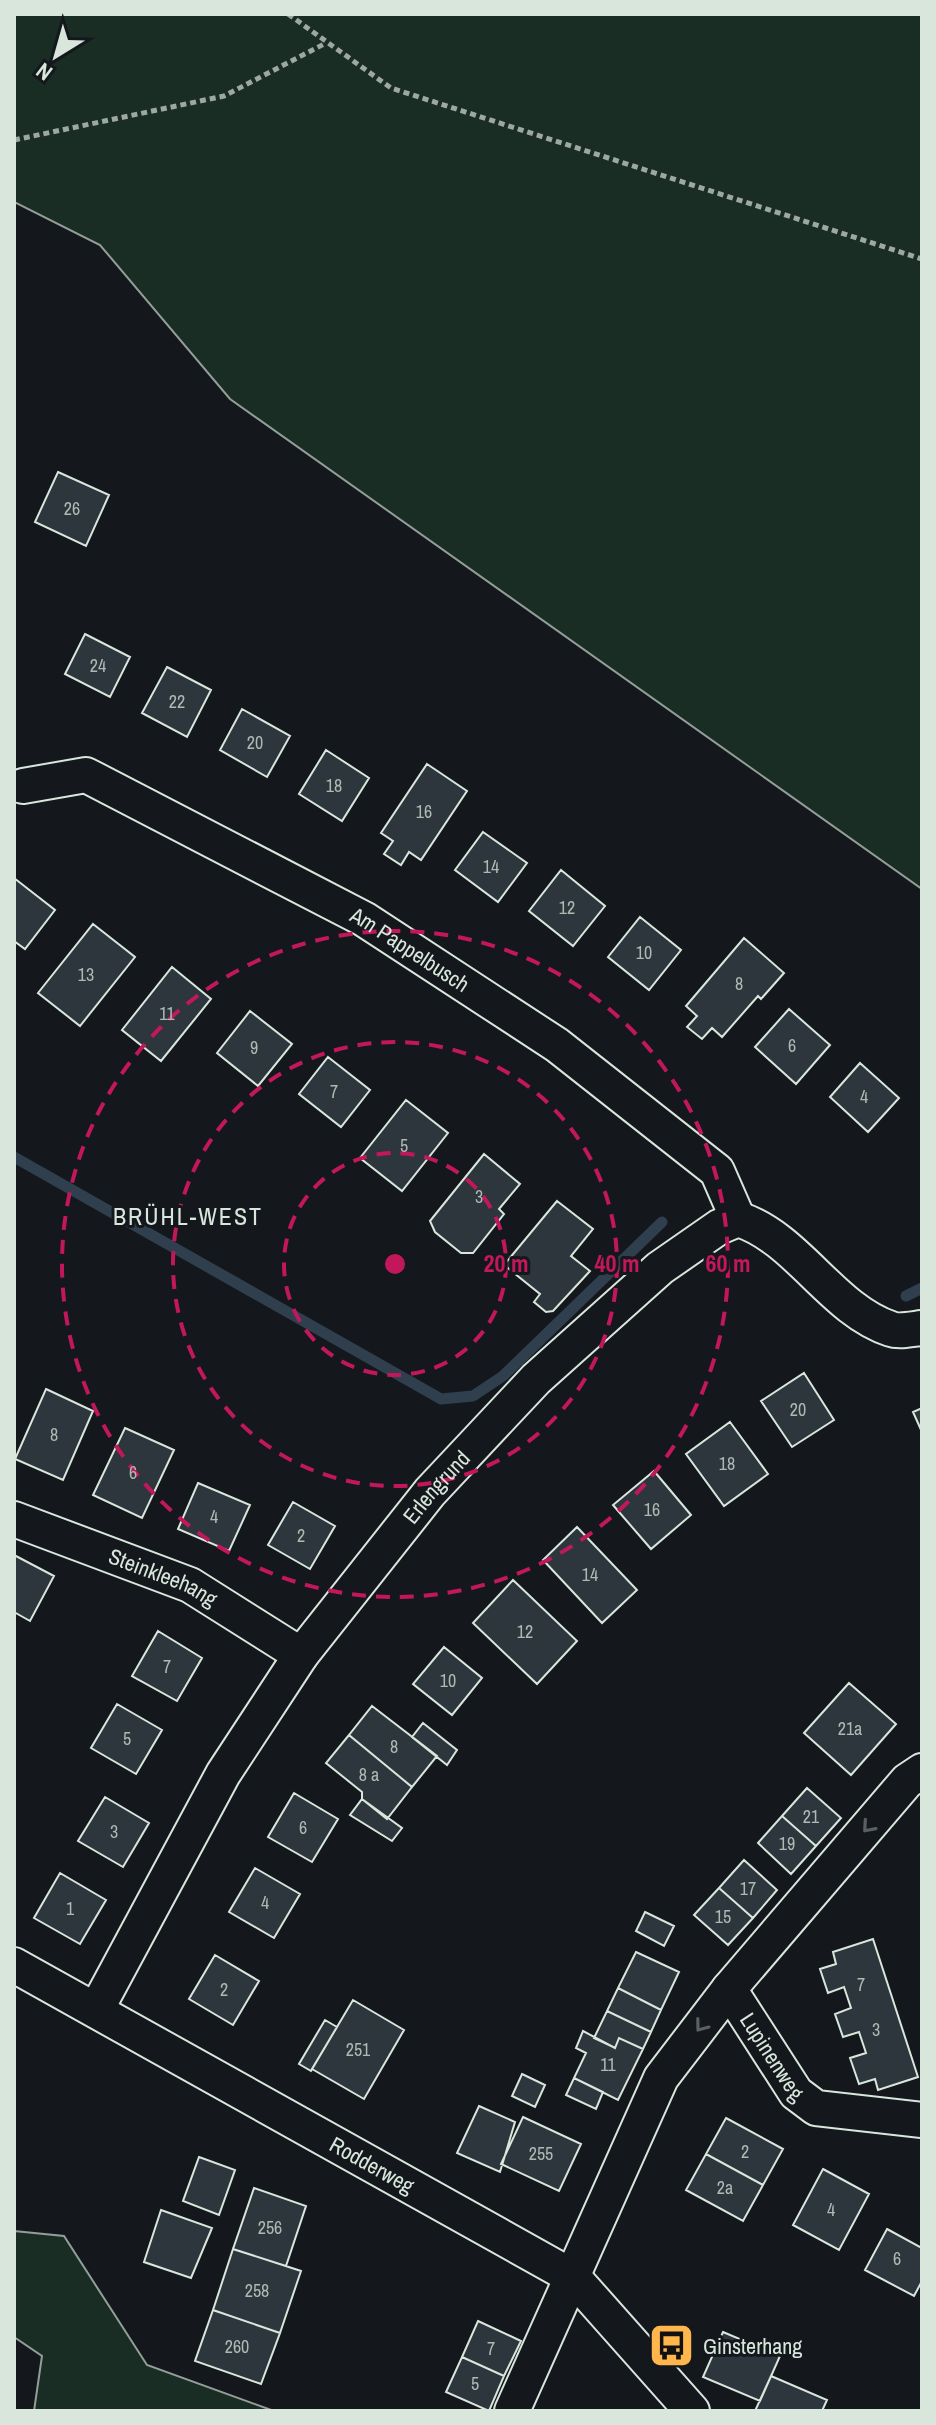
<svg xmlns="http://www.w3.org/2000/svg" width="936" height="2425" viewBox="0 0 936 2425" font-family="'Archivo Narrow',sans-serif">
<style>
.green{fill:#1a2d24;stroke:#939e99;stroke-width:2}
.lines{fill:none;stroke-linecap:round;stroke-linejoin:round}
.stream{stroke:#2f3f4d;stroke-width:11}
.building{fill:#2c363c;stroke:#d8e6dc;stroke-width:2}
.minor-casing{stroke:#d8e6dc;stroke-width:38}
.path{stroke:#9da8a2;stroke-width:5;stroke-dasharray:6 4;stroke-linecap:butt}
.minor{stroke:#14181c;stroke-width:34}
.oneway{stroke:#59605f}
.ring{fill:none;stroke:#c2185b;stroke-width:4;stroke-dasharray:14 10}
.labels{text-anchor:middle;stroke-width:6;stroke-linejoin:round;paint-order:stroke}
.number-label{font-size:18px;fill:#adbab4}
.street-label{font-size:22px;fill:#d8e6dc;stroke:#14181c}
.poi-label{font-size:22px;fill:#d8e6dc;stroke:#14181c;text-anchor:start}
.neighbourhood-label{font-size:24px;letter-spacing:2px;fill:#d8e6dc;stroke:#14181c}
.centre{fill:#c2185b;stroke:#14181c;stroke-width:4}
.ring-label{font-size:24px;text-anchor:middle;font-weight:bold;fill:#c2185b;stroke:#14181c;stroke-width:6;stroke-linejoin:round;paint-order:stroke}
</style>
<rect width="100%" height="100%" fill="#14181c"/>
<path class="green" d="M 14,14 L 922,14 L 922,889 L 230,399 L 100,245 L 14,202 Z
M 14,2231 L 64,2236 L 147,2365 L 274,2411 L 34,2411 L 42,2356 L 14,2337 Z"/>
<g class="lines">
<path class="stream" d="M 14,1157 L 441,1399 L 473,1396 L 503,1376 L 662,1222
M 906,1296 L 922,1288"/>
</g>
<path class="building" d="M 58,472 L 109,495 L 86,546 L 35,522 Z
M 85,634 L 130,657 L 110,697 L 65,674 Z
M 167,667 L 211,690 L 187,737 L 142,713 Z
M 242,709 L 290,736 L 267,777 L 220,750 Z
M 326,750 L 369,778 L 342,821 L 299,794 Z
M 427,764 L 467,791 L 421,860 L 409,852 L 401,865 L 384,854 L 393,841 L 381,833 Z
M 483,832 L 527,863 L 498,902 L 455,870 Z
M 561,870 L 605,906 L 573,946 L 529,911 Z
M 14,878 L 55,910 L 25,949 L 14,941 Z
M 640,917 L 681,950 L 649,990 L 608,957 Z
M 93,924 L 135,957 L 80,1026 L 38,993 Z
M 744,938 L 784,973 L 761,999 L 758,996 L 722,1037 L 712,1028 L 702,1039 L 687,1027 L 697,1016 L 686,1006 Z
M 172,967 L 211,999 L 161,1061 L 122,1030 Z
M 789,1009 L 830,1045 L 796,1084 L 755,1047 Z
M 250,1011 L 292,1044 L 258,1086 L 217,1053 Z
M 328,1057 L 370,1090 L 341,1127 L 299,1094 Z
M 860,1063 L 899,1098 L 868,1132 L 830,1097 Z
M 406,1100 L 448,1133 L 402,1191 L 360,1158 Z
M 484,1154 L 520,1184 L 499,1209 L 504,1214 L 473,1253 L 461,1253 L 435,1232 L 430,1221 Z
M 557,1201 L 593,1229 L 571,1256 L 590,1271 L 553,1311 L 546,1312 L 534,1302 L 540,1294 L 504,1265 Z
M 804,1373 L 834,1420 L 792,1447 L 761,1401 Z
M 46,1389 L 93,1411 L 63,1480 L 15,1459 Z
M 922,1408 L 922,1432 L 913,1412 Z
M 730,1422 L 768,1474 L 724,1506 L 686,1454 Z
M 125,1428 L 174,1450 L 142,1518 L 93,1495 Z
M 654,1471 L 691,1515 L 651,1549 L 613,1505 Z
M 198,1483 L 250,1505 L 229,1551 L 178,1529 Z
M 293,1502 L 335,1526 L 310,1569 L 268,1545 Z
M 577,1527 L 637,1590 L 602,1623 L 543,1560 Z
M 14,1555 L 54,1576 L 30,1621 L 14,1612 Z
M 513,1580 L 577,1641 L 537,1684 L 473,1623 Z
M 158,1631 L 202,1658 L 177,1701 L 132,1676 Z
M 444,1647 L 482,1678 L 452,1715 L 413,1684 Z
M 849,1683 L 896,1724 L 851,1775 L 804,1733 Z
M 117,1704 L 162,1730 L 136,1774 L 91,1748 Z
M 372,1706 L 437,1756 L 412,1787 L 349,1735 Z
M 423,1723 L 457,1750 L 447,1765 L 412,1737 Z
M 349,1735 L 412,1787 L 387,1819 L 362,1799 L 362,1792 L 326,1763 Z
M 807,1788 L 841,1818 L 816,1846 L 782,1816 Z
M 294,1793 L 338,1819 L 312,1862 L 268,1837 Z
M 105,1797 L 149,1823 L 123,1867 L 78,1841 Z
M 362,1799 L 402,1828 L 392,1841 L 350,1815 Z
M 782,1816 L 816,1846 L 791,1874 L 758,1843 Z
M 744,1860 L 777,1890 L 753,1918 L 719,1888 Z
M 255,1868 L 300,1894 L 274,1938 L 229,1912 Z
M 60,1873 L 106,1900 L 80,1944 L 34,1918 Z
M 719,1888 L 753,1918 L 728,1945 L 694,1915 Z
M 645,1912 L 674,1926 L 664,1946 L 636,1931 Z
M 873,1939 L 918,2077 L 878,2090 L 875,2079 L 859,2084 L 850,2058 L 866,2053 L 859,2032 L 843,2037 L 835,2014 L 851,2008 L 844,1987 L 828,1993 L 820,1969 L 836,1964 L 833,1952 Z
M 636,1952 L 679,1972 L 661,2010 L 618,1988 Z
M 215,1955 L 259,1981 L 233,2025 L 189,1999 Z
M 618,1988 L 661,2010 L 651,2032 L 607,2011 Z
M 353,2000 L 404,2030 L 364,2099 L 312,2069 Z
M 607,2011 L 651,2032 L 643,2049 L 619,2038 L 615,2048 L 594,2038 Z
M 325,2020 L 337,2027 L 311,2071 L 299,2064 Z
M 583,2031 L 615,2048 L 619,2038 L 643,2049 L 618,2100 L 574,2078 L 586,2053 L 576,2048 Z
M 522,2074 L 545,2085 L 535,2107 L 512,2096 Z
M 574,2078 L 603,2092 L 596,2109 L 566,2095 Z
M 479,2106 L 515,2122 L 500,2172 L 457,2153 Z
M 523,2117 L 581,2144 L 559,2191 L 501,2164 Z
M 726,2118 L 783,2149 L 763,2185 L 706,2154 Z
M 706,2154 L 763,2185 L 743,2221 L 686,2190 Z
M 199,2157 L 235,2170 L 219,2215 L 183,2201 Z
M 823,2169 L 869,2194 L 839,2250 L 793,2225 Z
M 254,2188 L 306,2206 L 286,2266 L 233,2249 Z
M 161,2210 L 212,2228 L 191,2278 L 144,2262 Z
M 887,2229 L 922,2248 L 922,2281 L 914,2296 L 865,2270 Z
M 233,2249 L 301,2271 L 280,2333 L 213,2310 Z
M 213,2310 L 280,2333 L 261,2384 L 195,2361 Z
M 478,2321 L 521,2341 L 504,2376 L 462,2357 Z
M 723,2332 L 780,2356 L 760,2401 L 703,2377 Z
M 462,2357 L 504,2376 L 489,2411 L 446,2392 Z
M 771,2376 L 827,2400 L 822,2411 L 755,2411 Z"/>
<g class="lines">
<defs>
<g id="minor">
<path id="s1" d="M 23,786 L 86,775 L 364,919 L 557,1045 L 717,1171 L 738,1219"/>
<path id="s2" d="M 14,1519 L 190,1585 L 301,1655"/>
<path id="s3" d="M 14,1965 L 573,2277 L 692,2411"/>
<path id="s4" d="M 729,1989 L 796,2093 L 816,2108 L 922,2120"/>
<path id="s5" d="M 96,2010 L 223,1774 L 301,1655 L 430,1492 L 536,1379 L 660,1268 L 719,1227 L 738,1219 C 798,1238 831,1309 891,1329 C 899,1332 913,1329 922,1328"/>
<path d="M 512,2411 L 661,2078 L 729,1989 L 907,1781 L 922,1771"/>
</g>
</defs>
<use href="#minor" class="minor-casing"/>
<path class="path" d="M 288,14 L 391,88 L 922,259
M 14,140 L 224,96 L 326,43"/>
<use href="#minor" class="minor"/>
</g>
<defs><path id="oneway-chevron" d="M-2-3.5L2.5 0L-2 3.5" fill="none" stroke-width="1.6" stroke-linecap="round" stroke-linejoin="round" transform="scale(2)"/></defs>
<g class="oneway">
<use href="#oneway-chevron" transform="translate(868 1827) rotate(131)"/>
<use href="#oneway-chevron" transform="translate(701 2026) rotate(127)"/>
</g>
<g class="ring">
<circle cx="395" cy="1264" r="111"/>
<circle cx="395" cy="1264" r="222"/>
<circle cx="395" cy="1264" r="333"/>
</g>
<defs>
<symbol id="bus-square" viewBox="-11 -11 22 22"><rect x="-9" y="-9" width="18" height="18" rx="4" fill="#ffb74d" stroke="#14181c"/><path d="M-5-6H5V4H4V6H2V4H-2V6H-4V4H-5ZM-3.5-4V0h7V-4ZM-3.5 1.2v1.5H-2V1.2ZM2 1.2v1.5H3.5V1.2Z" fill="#111"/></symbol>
</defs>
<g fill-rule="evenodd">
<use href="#bus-square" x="646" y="2320" width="51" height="51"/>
</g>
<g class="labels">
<g class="number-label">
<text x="72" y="515">26</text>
<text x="98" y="672">24</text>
<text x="177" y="708">22</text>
<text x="255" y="749">20</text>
<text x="334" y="792">18</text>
<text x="424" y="818">16</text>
<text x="491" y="873">14</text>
<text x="567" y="914">12</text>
<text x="644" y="959">10</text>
<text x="86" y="981">13</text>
<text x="739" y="990">8</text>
<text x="167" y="1020">11</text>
<text x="792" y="1052">6</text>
<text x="254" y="1054">9</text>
<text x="334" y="1098">7</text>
<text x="864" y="1103">4</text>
<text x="404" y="1152">5</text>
<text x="479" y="1203">3</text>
<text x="798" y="1416">20</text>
<text x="54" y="1441">8</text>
<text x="727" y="1470">18</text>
<text x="133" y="1479">6</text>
<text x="652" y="1516">16</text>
<text x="214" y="1523">4</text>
<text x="301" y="1542">2</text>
<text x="590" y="1581">14</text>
<text x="525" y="1638">12</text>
<text x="167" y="1673">7</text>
<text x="448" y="1687">10</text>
<text x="850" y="1735">21a</text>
<text x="127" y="1745">5</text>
<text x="394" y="1753">8</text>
<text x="369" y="1781">8 a</text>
<text x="811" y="1823">21</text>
<text x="303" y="1834">6</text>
<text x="114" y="1838">3</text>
<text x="787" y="1850">19</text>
<text x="748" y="1895">17</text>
<text x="265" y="1909">4</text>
<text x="70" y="1915">1</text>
<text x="723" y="1923">15</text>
<text x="861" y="1991">7</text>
<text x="224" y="1996">2</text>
<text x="876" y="2036">3</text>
<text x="358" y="2056">251</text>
<text x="608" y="2071">11</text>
<text x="745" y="2158">2</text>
<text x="541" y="2160">255</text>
<text x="725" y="2194">2a</text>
<text x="831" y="2216">4</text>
<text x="270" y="2234">256</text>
<text x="897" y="2265">6</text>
<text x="257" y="2297">258</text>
<text x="237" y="2353">260</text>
<text x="491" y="2355">7</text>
<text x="475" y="2390">5</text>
</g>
<g class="street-label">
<text dy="8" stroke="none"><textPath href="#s1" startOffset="432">Am Pappelbusch</textPath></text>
<text dy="8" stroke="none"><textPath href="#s5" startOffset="626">Erlengrund</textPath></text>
<text dy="8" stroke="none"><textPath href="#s2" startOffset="160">Steinkleehang</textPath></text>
<text dy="8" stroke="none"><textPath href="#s4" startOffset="80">Lupinenweg</textPath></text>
<text dy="8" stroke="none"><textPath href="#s3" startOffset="410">Rodderweg</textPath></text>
</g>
<g class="poi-label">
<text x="703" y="2354">Ginsterhang</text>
</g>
<g class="neighbourhood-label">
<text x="188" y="1225">BRÜHL-WEST</text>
</g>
</g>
<circle cx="395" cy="1264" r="12" class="centre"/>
<g class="ring-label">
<text x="506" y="1272">20 m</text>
<text x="617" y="1272">40 m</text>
<text x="728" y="1272">60 m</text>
</g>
<rect width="936" height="2425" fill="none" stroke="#d8e6dc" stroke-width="32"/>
<g transform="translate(56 56) rotate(217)" stroke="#14181c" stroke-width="6" paint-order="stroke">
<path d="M0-6L14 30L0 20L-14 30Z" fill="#d8e6dc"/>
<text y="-12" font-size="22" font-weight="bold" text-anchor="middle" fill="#d8e6dc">N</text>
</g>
</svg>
